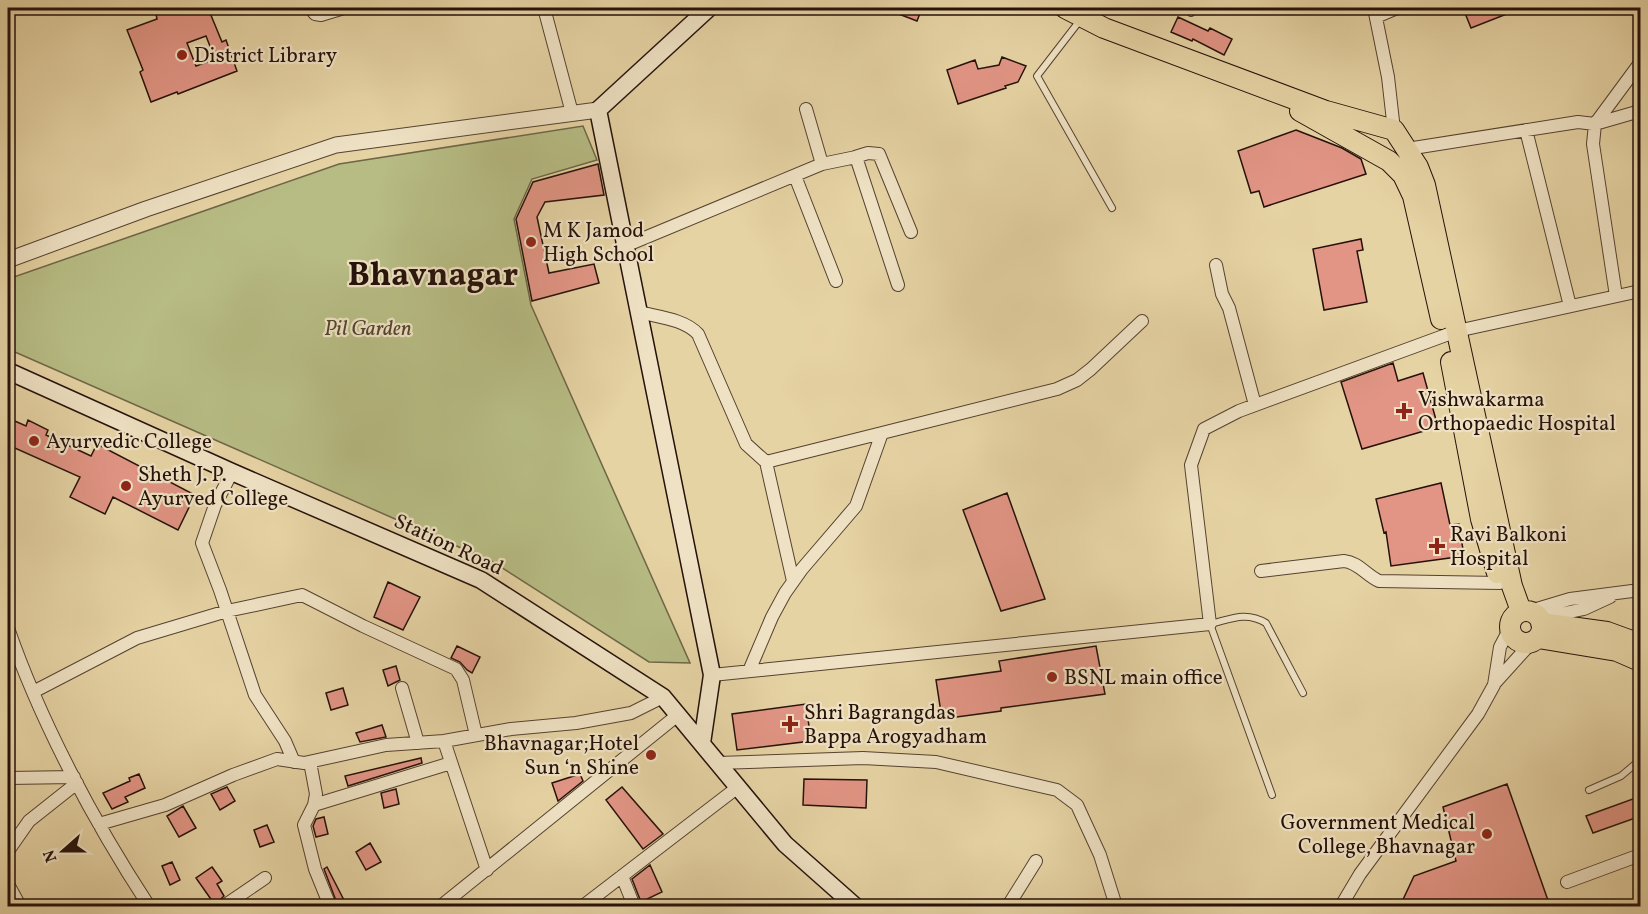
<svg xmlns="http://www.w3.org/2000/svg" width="1648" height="914" viewBox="0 0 1648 914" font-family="Vollkorn,serif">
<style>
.green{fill:#b7bc84;stroke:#6e6647;stroke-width:1.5}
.building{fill:#e29585;stroke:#25110a;stroke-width:1.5;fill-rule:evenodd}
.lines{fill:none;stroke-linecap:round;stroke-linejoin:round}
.service-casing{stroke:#554230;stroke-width:8}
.minor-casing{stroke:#554230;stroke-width:14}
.tertiary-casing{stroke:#554230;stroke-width:17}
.secondary-casing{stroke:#25110a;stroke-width:19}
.primary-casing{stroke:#25110a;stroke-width:22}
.service{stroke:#efe2c4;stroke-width:6}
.minor{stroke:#efe2c4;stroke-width:12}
.tertiary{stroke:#efe2c4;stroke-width:15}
.secondary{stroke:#efe2c4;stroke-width:16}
.primary{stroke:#e6d3a4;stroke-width:20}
.poi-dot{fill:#8f2418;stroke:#efe2c4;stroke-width:2}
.labels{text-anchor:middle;stroke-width:4.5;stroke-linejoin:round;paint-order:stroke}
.poi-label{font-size:21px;fill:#25110a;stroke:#efe2c4;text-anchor:start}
.park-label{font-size:21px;font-style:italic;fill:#51442f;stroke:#efe2c4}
.street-label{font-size:21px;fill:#25110a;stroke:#efe2c4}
.town-label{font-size:33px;font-weight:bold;fill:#25110a;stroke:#efe2c4}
</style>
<rect width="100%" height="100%" fill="#e6d3a4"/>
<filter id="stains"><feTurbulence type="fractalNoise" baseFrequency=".00333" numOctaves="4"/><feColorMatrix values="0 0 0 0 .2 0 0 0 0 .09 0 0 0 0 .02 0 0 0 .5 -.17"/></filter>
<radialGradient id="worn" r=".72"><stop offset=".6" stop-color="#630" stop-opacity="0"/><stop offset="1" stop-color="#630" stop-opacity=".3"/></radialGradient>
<path class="green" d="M 583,126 L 597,160 L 532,179 L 514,219 L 531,305 L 690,663 L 649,662 L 493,562 L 8,349 L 8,279 L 339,164 Z"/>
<path class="building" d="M 172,8 L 174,13 L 188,8 L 208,8 L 222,42 L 226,40 L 237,71 L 178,94 L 177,92 L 151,102 L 140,72 L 143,70 L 127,30 L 157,19 L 156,14 ZM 206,36 L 215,59 L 196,66 L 187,43 Z
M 883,8 L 922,8 L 917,21 Z
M 1463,8 L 1522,8 L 1471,28 Z
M 1178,17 L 1208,31 L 1210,28 L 1232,39 L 1224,55 L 1193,39 L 1192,41 L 1171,32 Z
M 1002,57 L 1026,66 L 1018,82 L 1005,86 L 1006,88 L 958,104 L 947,70 L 975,60 L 978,69 L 999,65 Z
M 1296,130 L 1342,148 L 1361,159 L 1366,174 L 1264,207 L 1259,191 L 1251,193 L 1238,151 Z
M 598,164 L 604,195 L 545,202 L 537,217 L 549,273 L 594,264 L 599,283 L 532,301 L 516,219 L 533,182 Z
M 1361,239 L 1363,250 L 1357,251 L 1367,302 L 1324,310 L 1313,249 Z
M 1393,363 L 1398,381 L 1423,373 L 1438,427 L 1362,449 L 1341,382 Z
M 8,418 L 26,426 L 28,420 L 48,430 L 46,435 L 91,456 L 97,444 L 195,495 L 178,530 L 113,497 L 105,514 L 70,497 L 80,477 L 8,445 Z
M 1441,483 L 1450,525 L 1459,524 L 1464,556 L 1391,566 L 1386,532 L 1384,533 L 1376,499 Z
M 1007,493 L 1045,599 L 1001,611 L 963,510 Z
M 388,582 L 420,597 L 403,630 L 374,617 Z
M 457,646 L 480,657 L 472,673 L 467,670 L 460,662 L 451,658 Z
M 1096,646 L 1105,694 L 1001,708 L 1001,711 L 942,719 L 936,680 L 1001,671 L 999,661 Z
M 396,666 L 400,680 L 388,686 L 383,670 Z
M 343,688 L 348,705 L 331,710 L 326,693 Z
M 806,704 L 811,741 L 737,750 L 732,714 Z
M 382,725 L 386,737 L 360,742 L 356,733 Z
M 421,758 L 422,763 L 348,786 L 345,776 Z
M 139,774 L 145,788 L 125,797 L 128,802 L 112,809 L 103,793 L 130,781 L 129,778 Z
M 580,774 L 583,781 L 558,801 L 552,783 Z
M 804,779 L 867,780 L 866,808 L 803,805 Z
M 1507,784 L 1550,906 L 1400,906 L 1414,876 L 1456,861 L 1443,807 Z
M 227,787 L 235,801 L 220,810 L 211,794 Z
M 622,787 L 663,834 L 643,849 L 606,800 Z
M 396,789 L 399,804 L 384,808 L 381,793 Z
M 1641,796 L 1641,816 L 1593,833 L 1586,816 Z
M 183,806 L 196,828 L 179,837 L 167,816 Z
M 324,817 L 328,834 L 316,837 L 313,826 L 316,819 Z
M 267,825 L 274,842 L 260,847 L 254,830 Z
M 370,843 L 381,862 L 366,870 L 356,852 Z
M 172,862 L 180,880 L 170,885 L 162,866 Z
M 650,865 L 662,892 L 641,902 L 632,879 Z
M 212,867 L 222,881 L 217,884 L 224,896 L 215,905 L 196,878 Z
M 327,867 L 347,906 L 338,906 L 324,869 Z"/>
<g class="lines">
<defs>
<path id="service" d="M 1191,13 L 1192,8
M 1081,19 L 1037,76 L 1112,208
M 1589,790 L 1621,776 L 1640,760
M 1272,795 L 1210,624 C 1231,619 1246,611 1266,623 L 1303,693"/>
<path id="minor" d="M 310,8 L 315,14 L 321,15 L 344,8
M 544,8 L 572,113
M 1374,8 L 1388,77 L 1394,130
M 1376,17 L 1397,8
M 1526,130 L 1570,306
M 1407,149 L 1578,122 L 1595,124 L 1640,111
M 855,157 L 868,153 L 879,154 L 911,232
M 822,164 L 856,157 L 898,285
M 795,176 L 836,281
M 625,246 L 822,164 L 806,109
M 1216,265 L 1222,294 L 1229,308 L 1255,405
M 1616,296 L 1593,144 L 1595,124 L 1640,63
M 639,312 C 658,317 684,319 698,334 L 746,444 L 766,462 L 882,433 L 856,506 L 802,569 L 785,593 L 772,617 L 749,671
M 882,433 L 1057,389 L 1077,380 L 1091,369 L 1142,321
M 766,462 L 793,581
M 232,472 L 215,505 L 202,543 L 220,590 L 255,695 L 285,741 L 294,762
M 1261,571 L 1344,561 C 1358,562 1367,576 1379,581 L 1500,583
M 1530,611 L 1570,599 L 1640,590
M 1541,618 L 1584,609 L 1610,597
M 8,628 C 41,723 94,822 149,906
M 712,675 L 1210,624 L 1191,465 L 1204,429 L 1239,411 L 1457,331 L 1640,291
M 1494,684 L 1532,642
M 402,688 L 418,743
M 33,692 L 137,638 L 227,611 L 302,595 L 363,626 L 456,669 L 463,680 L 476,735
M 310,762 L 316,794 L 314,805 L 304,825 L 315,869 L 330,906
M 718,763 L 863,758 L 936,762 L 1057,790 L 1077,805 L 1100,855 L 1116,906
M 8,778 L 74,777
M 314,805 L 451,763
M 99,824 L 165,805 L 233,775 L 277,759 L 304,763 L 386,745 L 444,741
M 8,851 L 29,821 L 77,783
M 487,870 L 444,741 L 511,729 L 576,723 L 631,713 L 663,697
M 622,876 L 634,906
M 1567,882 L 1640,855
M 8,884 L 20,906
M 224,906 L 265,878
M 441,906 L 679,714
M 583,906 L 738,787
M 1008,906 L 1036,861
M 1341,906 L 1360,874 L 1478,714 L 1494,685 L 1500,647 L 1509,630"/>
<path id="tertiary" d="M 8,260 L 146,209 L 336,145 L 598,110"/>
<path id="secondary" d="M 8,371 L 232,472 L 481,580 L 663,697 L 785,844 L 855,906
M 702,743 L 712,675 L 598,110 L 709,8"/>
<path id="primary" d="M 1065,8 L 1104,28 L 1326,111 L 1394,130 L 1418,167 L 1425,185 L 1512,586 L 1521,611
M 1300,111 L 1389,161 L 1403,175 L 1413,196 L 1441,319
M 1451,362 L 1481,519 L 1497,573
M1510 627a16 16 0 1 1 32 0a16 16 0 1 1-32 0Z
M 1541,623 L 1607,632 L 1640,644
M 1538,638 L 1617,651 L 1640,661"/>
</defs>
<use href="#service" class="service-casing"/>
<use href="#minor" class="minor-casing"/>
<use href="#tertiary" class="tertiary-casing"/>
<use href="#secondary" class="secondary-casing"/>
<use href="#primary" class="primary-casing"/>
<use href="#service" class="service"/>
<use href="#minor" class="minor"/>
<use href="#tertiary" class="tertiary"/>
<use href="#secondary" class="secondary"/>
<use href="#primary" class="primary"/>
</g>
<g class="poi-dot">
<circle cx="182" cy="55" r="6"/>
<circle cx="531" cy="242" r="6"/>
<path d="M1401 402h6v6h6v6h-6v6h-6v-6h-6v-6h6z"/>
<circle cx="34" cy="441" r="6"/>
<circle cx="126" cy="486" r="6"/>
<path d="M1434 537h6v6h6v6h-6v6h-6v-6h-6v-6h6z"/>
<circle cx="1052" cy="677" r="6"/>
<path d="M787 715h6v6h6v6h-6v6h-6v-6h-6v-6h6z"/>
<circle cx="651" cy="755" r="6"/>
<circle cx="1487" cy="834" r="6"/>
</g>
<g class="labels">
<g class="poi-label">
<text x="194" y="62">District Library</text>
<text x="543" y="237">M K Jamod<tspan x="543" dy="24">High School</tspan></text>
<text x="1418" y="406">Vishwakarma<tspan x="1418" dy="24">Orthopaedic Hospital</tspan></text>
<text x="46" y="448">Ayurvedic College</text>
<text x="138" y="481">Sheth J. P.<tspan x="138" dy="24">Ayurved College</tspan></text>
<text x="1450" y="541">Ravi Balkoni<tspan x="1450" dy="24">Hospital</tspan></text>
<text x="1064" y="684">BSNL main office</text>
<text x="804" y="719">Shri Bagrangdas<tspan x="804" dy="24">Bappa Arogyadham</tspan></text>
<text x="639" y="750" text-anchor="end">Bhavnagar;Hotel<tspan x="639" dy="24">Sun ‘n Shine</tspan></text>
<text x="1475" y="829" text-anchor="end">Government Medical<tspan x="1475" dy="24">College, Bhavnagar</tspan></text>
</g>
<g class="park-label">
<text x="368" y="335">Pil Garden</text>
</g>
<g class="street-label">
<text transform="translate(449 544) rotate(25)" y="7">Station Road</text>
</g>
<g class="town-label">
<text x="433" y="285">Bhavnagar</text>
</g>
</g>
<rect width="1648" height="914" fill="none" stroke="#e6d3a4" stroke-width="30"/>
<rect x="9" y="9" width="1630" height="896" fill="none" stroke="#25110a" stroke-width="3"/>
<rect x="15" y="15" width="1618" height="884" fill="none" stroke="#25110a" stroke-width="1.5"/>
<g transform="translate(63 851) rotate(249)" stroke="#efe2c4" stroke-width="4.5" paint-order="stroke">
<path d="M0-4.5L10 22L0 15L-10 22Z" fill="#25110a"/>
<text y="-9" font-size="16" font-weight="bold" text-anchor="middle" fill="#25110a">N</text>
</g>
<rect width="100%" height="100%" filter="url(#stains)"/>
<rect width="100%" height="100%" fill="url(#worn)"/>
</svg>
